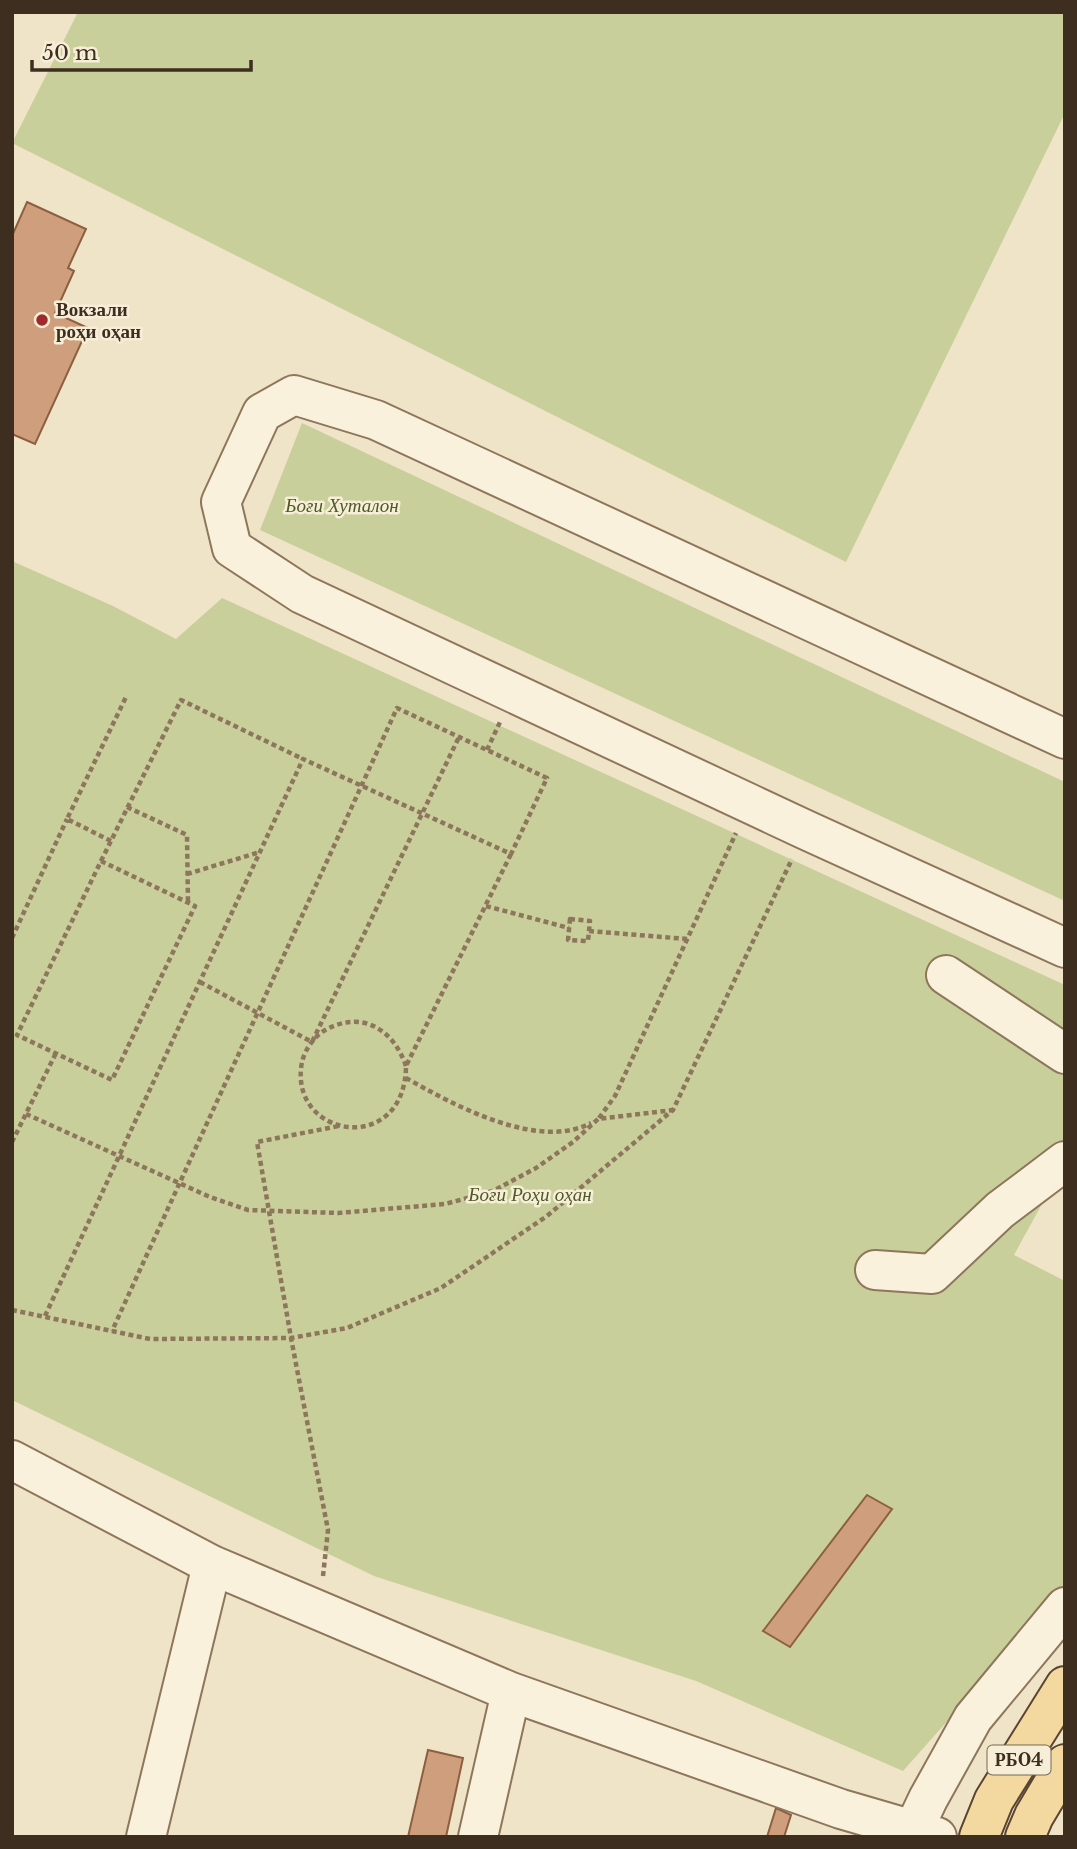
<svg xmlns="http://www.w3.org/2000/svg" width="1077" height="1849" viewBox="0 0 1077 1849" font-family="'Libre Baskerville',serif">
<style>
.green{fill:#c9cf9b}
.building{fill:#cf9f7d;stroke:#8d5f41;stroke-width:2}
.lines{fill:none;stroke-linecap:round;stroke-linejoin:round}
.minor-casing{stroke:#8d765c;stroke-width:42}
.major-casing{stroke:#5b4430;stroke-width:42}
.path{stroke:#8d765c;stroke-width:4.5;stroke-dasharray:5 3.5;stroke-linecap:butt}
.minor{stroke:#faf1dc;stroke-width:38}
.major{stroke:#f3d9a0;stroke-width:38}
.poi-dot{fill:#9e2a2b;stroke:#f7eed8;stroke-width:2.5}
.labels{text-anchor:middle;stroke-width:5;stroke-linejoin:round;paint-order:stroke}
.shield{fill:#f7eed8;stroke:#756857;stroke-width:2}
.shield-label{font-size:18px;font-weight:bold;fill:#3d2e20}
.poi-label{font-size:19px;font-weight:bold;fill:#3d2e20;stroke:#f7eed8;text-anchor:start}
.park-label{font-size:19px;font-style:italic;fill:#4d5a26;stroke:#f7eed8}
</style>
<rect width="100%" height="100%" fill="#f0e4c8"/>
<path class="green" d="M 78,12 L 1065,12 L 1065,113 L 846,562 L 12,143 Z
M 302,423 L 1065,782 L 1065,901 L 260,530 Z
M 12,561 L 113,606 L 176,639 L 222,598 L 1065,985 L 1065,1162 L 1014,1255 L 1065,1281 L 1065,1589 L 903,1771 L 696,1681 L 374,1576 L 12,1400 Z"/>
<path class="building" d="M 27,202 L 86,229 L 68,268 L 74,271 L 55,313 L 88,328 L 35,444 L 12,434 L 12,236 Z
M 867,1495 L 892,1509 L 790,1647 L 763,1631 Z
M 428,1750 L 463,1758 L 446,1837 L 408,1837 Z
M 776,1808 L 791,1815 L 784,1837 L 767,1837 Z"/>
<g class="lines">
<defs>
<path id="minor" d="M 1065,739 L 376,420 L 294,395 L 262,413 L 221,502 L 232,548 L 302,594 L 806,830 L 1065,948
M 946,975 L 1065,1054
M 875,1270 L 932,1274 L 1000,1210 L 1065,1161
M 12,1460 L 212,1565 L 511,1692 L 841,1809 L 937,1837
M 146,1837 L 212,1565
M 478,1837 L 511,1692
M 910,1837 L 928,1799 L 973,1718 L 1065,1607"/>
<path id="major" d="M 979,1837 L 994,1800 L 1065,1686
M 1025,1837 L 1034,1816 L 1065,1764"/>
</defs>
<use href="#minor" class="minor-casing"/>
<use href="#major" class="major-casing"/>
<path class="path" d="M 487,750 L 500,722
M 127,807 L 187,835 L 188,903
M 111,841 L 67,819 L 127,695
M 101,861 L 195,906 L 112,1080 L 17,1035 Z
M 101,861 L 181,700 L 303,759
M 187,874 L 260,852
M 486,906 L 569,928
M 570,919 L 590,921 L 588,941 L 568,940 Z
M 589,931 L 687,939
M 12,938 L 67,819
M 200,982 L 312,1042 L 459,737
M 406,1066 C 394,1031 364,1010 327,1029 C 315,1035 305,1049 302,1062 C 287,1138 405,1158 406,1066 L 511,854
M 406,1078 C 454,1105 537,1151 591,1123
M 26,1114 L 210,1197 L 248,1210 L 338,1213 L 445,1204 L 493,1191 L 536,1168 L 573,1142 L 598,1119 L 673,1110
M 599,1118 L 615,1096 L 736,833
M 12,1142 L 56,1053
M 12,1310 L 150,1339 L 291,1338 L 347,1328 L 441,1288 L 547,1216 L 673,1110 L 792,859
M 45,1316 L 303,759 L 511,854 L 547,778 L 397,708 C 302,916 207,1123 112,1331
M 323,1576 L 328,1530 L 291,1338 L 257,1142 L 339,1126"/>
<use href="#minor" class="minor"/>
<use href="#major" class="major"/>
</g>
<circle class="poi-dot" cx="42" cy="320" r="7"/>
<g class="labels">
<rect class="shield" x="987.5" y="1745.5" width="63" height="29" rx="5"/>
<g class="shield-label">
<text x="1019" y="1766">РБ04</text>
</g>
<g class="poi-label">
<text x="56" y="316">Вокзали<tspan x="56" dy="22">роҳи оҳан</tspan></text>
</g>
<g class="park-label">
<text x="342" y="512">Боғи Хуталон</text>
<text x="530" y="1201">Боғи Роҳи оҳан</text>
</g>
</g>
<rect width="1077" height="1849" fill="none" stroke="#3d2e20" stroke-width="28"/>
<path d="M32 60v10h219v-10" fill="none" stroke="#3d2e20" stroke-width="3.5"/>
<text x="42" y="60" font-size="21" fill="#3d2e20" stroke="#f7eed8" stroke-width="5" paint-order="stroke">50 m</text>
</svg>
